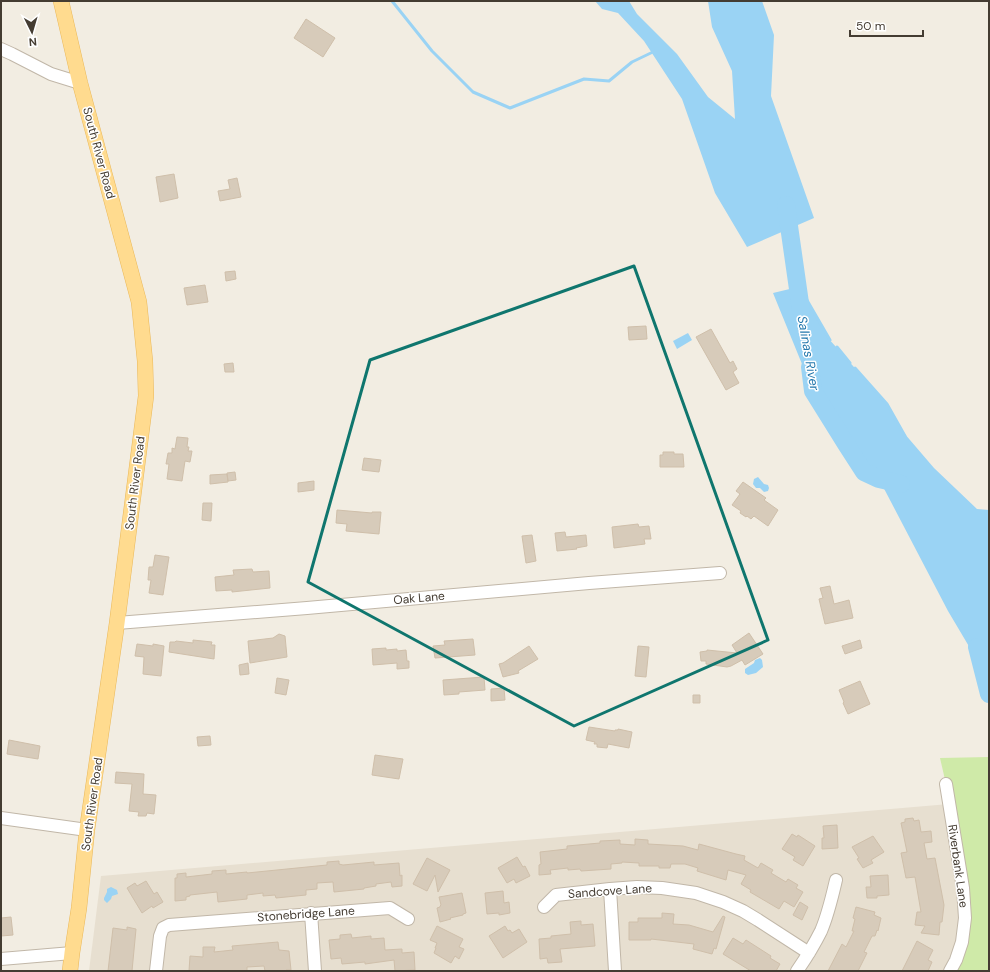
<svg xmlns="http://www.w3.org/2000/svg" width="990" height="972" viewBox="0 0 990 972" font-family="'DM Sans',sans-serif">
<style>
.residential{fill:#e7dfd0}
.green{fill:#cfeaa8}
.water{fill:#9ad3f4}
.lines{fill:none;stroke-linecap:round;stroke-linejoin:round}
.stream{stroke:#9ad3f4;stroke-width:3}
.river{stroke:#9ad3f4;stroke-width:18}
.building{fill:#d7cbba;stroke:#cfbfaa}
.minor-casing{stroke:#c1b7a8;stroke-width:14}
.major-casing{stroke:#eab859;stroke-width:16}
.minor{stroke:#fff;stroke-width:12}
.major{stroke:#ffdb8f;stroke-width:15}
.marked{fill:none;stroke:#0f766e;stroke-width:3;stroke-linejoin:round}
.labels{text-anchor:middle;stroke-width:3;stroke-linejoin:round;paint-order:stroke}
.street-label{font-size:12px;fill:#443c32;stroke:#fff}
.water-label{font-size:13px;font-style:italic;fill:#2679ad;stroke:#fff}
</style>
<rect width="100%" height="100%" fill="#f2ede2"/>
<path class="residential" d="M 949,804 L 965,918 L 950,971 L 89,971 L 101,876 Z"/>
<path class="green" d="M 989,757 L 989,971 L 950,971 L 965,918 L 946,784 L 940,758 Z"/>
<path class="water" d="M 595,1 L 629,1 L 637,14 L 677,54 L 708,97 L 735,119 L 732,71 L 712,27 L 708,1 L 762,1 L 774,35 L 771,96 L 814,218 L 747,247 L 715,193 L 682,99 L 644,41 L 618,13 L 602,9 Z
M 798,287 L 804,295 L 828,338 L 887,404 L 904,433 L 934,468 L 977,509 L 989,510 L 989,694 L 983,670 L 948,611 L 879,479 L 864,472 L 846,444 L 813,391 L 773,293 Z
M 688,333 L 692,340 L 677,349 L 673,341 Z
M 758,477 L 764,484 L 768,485 L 769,488 L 768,491 L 764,492 L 760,488 L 756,488 L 753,484 L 754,479 Z
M 760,658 L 762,660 L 763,667 L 756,673 L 748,675 L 745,673 L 745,669 L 754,663 L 755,660 Z
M 111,887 L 117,890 L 118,894 L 112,896 L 111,899 L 107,903 L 104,900 L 104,898 L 107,892 L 107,889 Z"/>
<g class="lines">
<path class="stream" d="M 392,1 L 432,51 L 473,92 L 510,108 L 584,79 L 609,81 L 632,62 L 655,51
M 798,287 L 804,295 L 830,340
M 837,347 L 850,363
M 855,368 L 887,404 L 905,436"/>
<path class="river" d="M 786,205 L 801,310
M 810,367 L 813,391 L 846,444 L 864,472 L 879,479 L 901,484
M 977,647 L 989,694"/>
</g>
<path class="building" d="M 306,19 L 335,38 L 323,57 L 294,38 Z
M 174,174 L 178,198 L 160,202 L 156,177 Z
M 237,178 L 241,197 L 220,201 L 218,191 L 230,189 L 228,180 Z
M 235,271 L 236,279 L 226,281 L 225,272 Z
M 205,285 L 208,302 L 187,305 L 184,288 Z
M 646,326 L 647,339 L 629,340 L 628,327 Z
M 711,329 L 730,363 L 733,361 L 737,369 L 733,372 L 739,383 L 726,390 L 696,337 Z
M 233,363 L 234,372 L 225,372 L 224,364 Z
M 177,437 L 188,438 L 187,447 L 189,447 L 188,451 L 192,451 L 190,462 L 185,461 L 182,481 L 167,479 L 169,464 L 166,464 L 168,453 L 172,453 L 172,448 L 175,449 Z
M 663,452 L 674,452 L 674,454 L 683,454 L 684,467 L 660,467 L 660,455 L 663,455 Z
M 364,458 L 381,460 L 379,472 L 362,470 Z
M 235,472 L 236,480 L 228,481 L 227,473 Z
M 227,474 L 228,482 L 210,484 L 210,475 Z
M 314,481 L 314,490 L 298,492 L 298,483 Z
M 743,482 L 766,498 L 764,500 L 778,510 L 768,526 L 754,516 L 751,519 L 747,516 L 746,517 L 740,513 L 741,511 L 732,505 L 740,494 L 736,491 Z
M 203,503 L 212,503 L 211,521 L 202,520 Z
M 337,510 L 372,513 L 372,512 L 381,512 L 379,534 L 346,531 L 347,524 L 336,523 Z
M 638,524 L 639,527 L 649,526 L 651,539 L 644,539 L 645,544 L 614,548 L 612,527 Z
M 565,532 L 566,537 L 586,535 L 587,546 L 576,548 L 577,549 L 557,551 L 555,533 Z
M 532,535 L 536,561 L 526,563 L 522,536 Z
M 155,555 L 169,557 L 163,595 L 149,593 L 151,580 L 148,580 L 149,567 L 153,567 Z
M 252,569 L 253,572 L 269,571 L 270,588 L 232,592 L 232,590 L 216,591 L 215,577 L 234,575 L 233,570 Z
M 830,586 L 834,604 L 849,600 L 853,618 L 825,624 L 819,599 L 823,598 L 820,588 Z
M 749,633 L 763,654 L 745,665 L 742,660 L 731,666 L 727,667 L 706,664 L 706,661 L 701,661 L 700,652 L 707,651 L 707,650 L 737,653 L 732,645 Z
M 279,634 L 285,636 L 287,657 L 250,663 L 248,641 L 273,638 Z
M 473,639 L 475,655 L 435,658 L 433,646 L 445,645 L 444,641 Z
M 193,640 L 212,642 L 211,645 L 215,645 L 214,659 L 169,652 L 170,642 L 175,642 L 176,641 L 193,643 Z
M 860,640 L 862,648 L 845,654 L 842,646 Z
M 137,644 L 153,646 L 153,644 L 164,646 L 161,676 L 143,674 L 144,657 L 135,656 Z
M 529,646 L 538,659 L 518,671 L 519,673 L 503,677 L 499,664 L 503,663 Z
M 638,646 L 649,647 L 646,677 L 635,676 Z
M 386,648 L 386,650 L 397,649 L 397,651 L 406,650 L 407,661 L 409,661 L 409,668 L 397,669 L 397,663 L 373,665 L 372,649 Z
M 248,663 L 249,674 L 240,675 L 239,665 Z
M 484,677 L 485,690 L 459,692 L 459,694 L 444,695 L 443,680 Z
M 277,678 L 289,680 L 286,695 L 275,693 Z
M 860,681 L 870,704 L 848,714 L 843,703 L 844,702 L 839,690 Z
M 504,688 L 505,700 L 491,701 L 491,689 Z
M 693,695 L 700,695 L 700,703 L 693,703 Z
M 589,727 L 615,731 L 615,730 L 618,730 L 618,729 L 632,732 L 629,748 L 608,744 L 607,748 L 597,747 L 597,744 L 594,744 L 595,742 L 586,740 Z
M 210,736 L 211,745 L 198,746 L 197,737 Z
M 9,740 L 40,746 L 38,759 L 7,754 Z
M 375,755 L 403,759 L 399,779 L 372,775 Z
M 116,772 L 144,774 L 143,794 L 156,795 L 154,814 L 147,813 L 146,816 L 138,816 L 139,812 L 129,811 L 132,784 L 115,783 Z
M 913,818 L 914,821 L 919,820 L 921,832 L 931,831 L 932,842 L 924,843 L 927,859 L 935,858 L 944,905 L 942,922 L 940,922 L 939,935 L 921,933 L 925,926 L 915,925 L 917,912 L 921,912 L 915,877 L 906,878 L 901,853 L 907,852 L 901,823 L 905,822 L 905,819 Z
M 837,825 L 838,848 L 822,849 L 822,838 L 824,838 L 823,826 Z
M 792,834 L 797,837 L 798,835 L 815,846 L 803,866 L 793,860 L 795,857 L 782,849 Z
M 873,836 L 884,852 L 871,860 L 873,863 L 863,868 L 857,859 L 859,858 L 852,847 Z
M 635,839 L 648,840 L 648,844 L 683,846 L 698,850 L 699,844 L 736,854 L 745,856 L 744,860 L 758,868 L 761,863 L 773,870 L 771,873 L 786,882 L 788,879 L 798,885 L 796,888 L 803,892 L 794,907 L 784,901 L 779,909 L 750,892 L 751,890 L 741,884 L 746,875 L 728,870 L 726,880 L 697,871 L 698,868 L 685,864 L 671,864 L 670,868 L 659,868 L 659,866 L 639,866 L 639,863 L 622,862 L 622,863 L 611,864 L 611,869 L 581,871 L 580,869 L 568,870 L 568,868 L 550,870 L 551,874 L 539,875 L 539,865 L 541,864 L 540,852 L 567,849 L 567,846 L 600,843 L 600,841 L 620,840 L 620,844 L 635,845 Z
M 517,857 L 523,867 L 525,866 L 530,876 L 516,883 L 514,879 L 507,883 L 498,868 Z
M 427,858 L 450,870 L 438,892 L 435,875 L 427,891 L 413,884 Z
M 339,861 L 339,864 L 343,865 L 374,862 L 374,865 L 399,863 L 400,876 L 402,875 L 402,886 L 392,887 L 391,882 L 376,884 L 376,886 L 364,888 L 364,889 L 334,892 L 333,882 L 317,883 L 317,889 L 306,890 L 306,895 L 276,898 L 275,895 L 263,896 L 263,893 L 247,895 L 247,899 L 218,902 L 217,892 L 190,895 L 190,896 L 186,897 L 186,900 L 175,901 L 175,878 L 177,878 L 177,874 L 186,873 L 186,877 L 212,874 L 212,871 L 226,870 L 226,874 L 247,872 L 247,873 L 327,865 L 327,862 Z
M 888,875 L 889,895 L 877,896 L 877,898 L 867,898 L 866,887 L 871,887 L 870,876 Z
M 146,881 L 154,894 L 157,892 L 163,902 L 153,908 L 152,906 L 142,913 L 127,888 L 135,883 L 137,886 Z
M 503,891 L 504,903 L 509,902 L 510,913 L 499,915 L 499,913 L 487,914 L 485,893 Z
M 462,893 L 466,913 L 463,914 L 463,915 L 450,918 L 451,919 L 440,922 L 437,908 L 440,907 L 440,906 L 441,905 L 439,897 Z
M 800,902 L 808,907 L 802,920 L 793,915 Z
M 856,907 L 875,912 L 874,915 L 881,918 L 878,931 L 877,930 L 875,936 L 872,936 L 864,952 L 867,953 L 858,971 L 828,971 L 842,944 L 846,947 L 854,931 L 852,931 L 855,919 L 853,918 Z
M 662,913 L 674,914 L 673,924 L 689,925 L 713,932 L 723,916 L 725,917 L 716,949 L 714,948 L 712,954 L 693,949 L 694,944 L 651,939 L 651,940 L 629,940 L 629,922 L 638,922 L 638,918 L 662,918 Z
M 11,917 L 13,935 L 1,936 L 1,918 Z
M 581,921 L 581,925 L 593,924 L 595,946 L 560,949 L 562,962 L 548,963 L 547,958 L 540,959 L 539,939 L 551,938 L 551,936 L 571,934 L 570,922 Z
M 437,926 L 463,939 L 459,947 L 464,949 L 459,959 L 455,956 L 451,963 L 434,953 L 436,948 L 435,948 L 437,943 L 430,940 Z
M 505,926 L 508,931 L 510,930 L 512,933 L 519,929 L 527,942 L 503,958 L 489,936 Z
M 127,927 L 136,929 L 132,971 L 108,971 L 113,928 L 127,930 Z
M 351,934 L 352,938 L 371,936 L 371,939 L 384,938 L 385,950 L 402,949 L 402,953 L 414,952 L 415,970 L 395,971 L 394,960 L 365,964 L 365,962 L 342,964 L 341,958 L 331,959 L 329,940 L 340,939 L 340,935 Z
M 733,938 L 743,944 L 746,940 L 771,956 L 770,958 L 780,964 L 776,971 L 751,971 L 723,954 Z
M 917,941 L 933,950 L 928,960 L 932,962 L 928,971 L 902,971 Z
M 278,942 L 279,950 L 289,951 L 291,970 L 286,970 L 286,971 L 265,971 L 264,966 L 247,967 L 247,971 L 189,971 L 190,956 L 203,957 L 203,947 L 215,947 L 214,952 L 233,950 L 232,946 Z"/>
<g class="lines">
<defs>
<path id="minor" d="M 1,49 L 12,54 L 51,74 L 80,83
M 117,623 L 307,608 L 589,583 L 720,573
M 946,784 L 963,888 L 965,918 L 962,942 L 956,960 L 950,971
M 1,818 L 87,830
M 610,889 L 615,971
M 544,907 L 556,895 L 610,889 L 637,887 L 662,888 L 696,893 L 723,902 L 743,911 L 758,920 L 809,953
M 311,913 L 315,971
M 1,959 L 72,953
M 156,971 L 160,936 L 163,928 L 169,925 L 390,908 L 408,919
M 797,971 C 806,958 814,945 821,931 C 828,915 832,897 836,880"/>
<path id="major" d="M 61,1 L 80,83 L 139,302 L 145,361 L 146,396 L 117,623 L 87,830 L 79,908 L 72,953 L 70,971"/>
</defs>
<use href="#minor" class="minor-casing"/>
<use href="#major" class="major-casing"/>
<use href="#minor" class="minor"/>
<use href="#major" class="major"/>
</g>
<path class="marked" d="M 634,266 L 768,640 L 574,726 L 308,582 L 370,360 Z"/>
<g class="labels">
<g class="street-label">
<text transform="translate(99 153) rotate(75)" y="4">South River Road</text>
<text transform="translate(135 483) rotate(-83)" y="4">South River Road</text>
<text transform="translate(419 598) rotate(-5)" y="4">Oak Lane</text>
<text transform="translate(92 804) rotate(-82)" y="4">South River Road</text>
<text transform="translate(958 866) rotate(82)" y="4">Riverbank Lane</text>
<text transform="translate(610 891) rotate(-4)" y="4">Sandcove Lane</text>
<text transform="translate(306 914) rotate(-4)" y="4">Stonebridge Lane</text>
</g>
<g class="water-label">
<text transform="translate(809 353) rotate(80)" y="5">Salinas River</text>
</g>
</g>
<rect width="990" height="972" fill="none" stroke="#443c32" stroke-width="4"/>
<g transform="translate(32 32) rotate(175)" stroke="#ffffff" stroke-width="3" paint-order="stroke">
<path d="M0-3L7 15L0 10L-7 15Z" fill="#443c32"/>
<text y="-6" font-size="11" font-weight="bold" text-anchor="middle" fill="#443c32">N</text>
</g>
<path d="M850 30v6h73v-6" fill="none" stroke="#443c32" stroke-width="2"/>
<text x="856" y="30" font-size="12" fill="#443c32" stroke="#ffffff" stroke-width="3" paint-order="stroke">50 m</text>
</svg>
